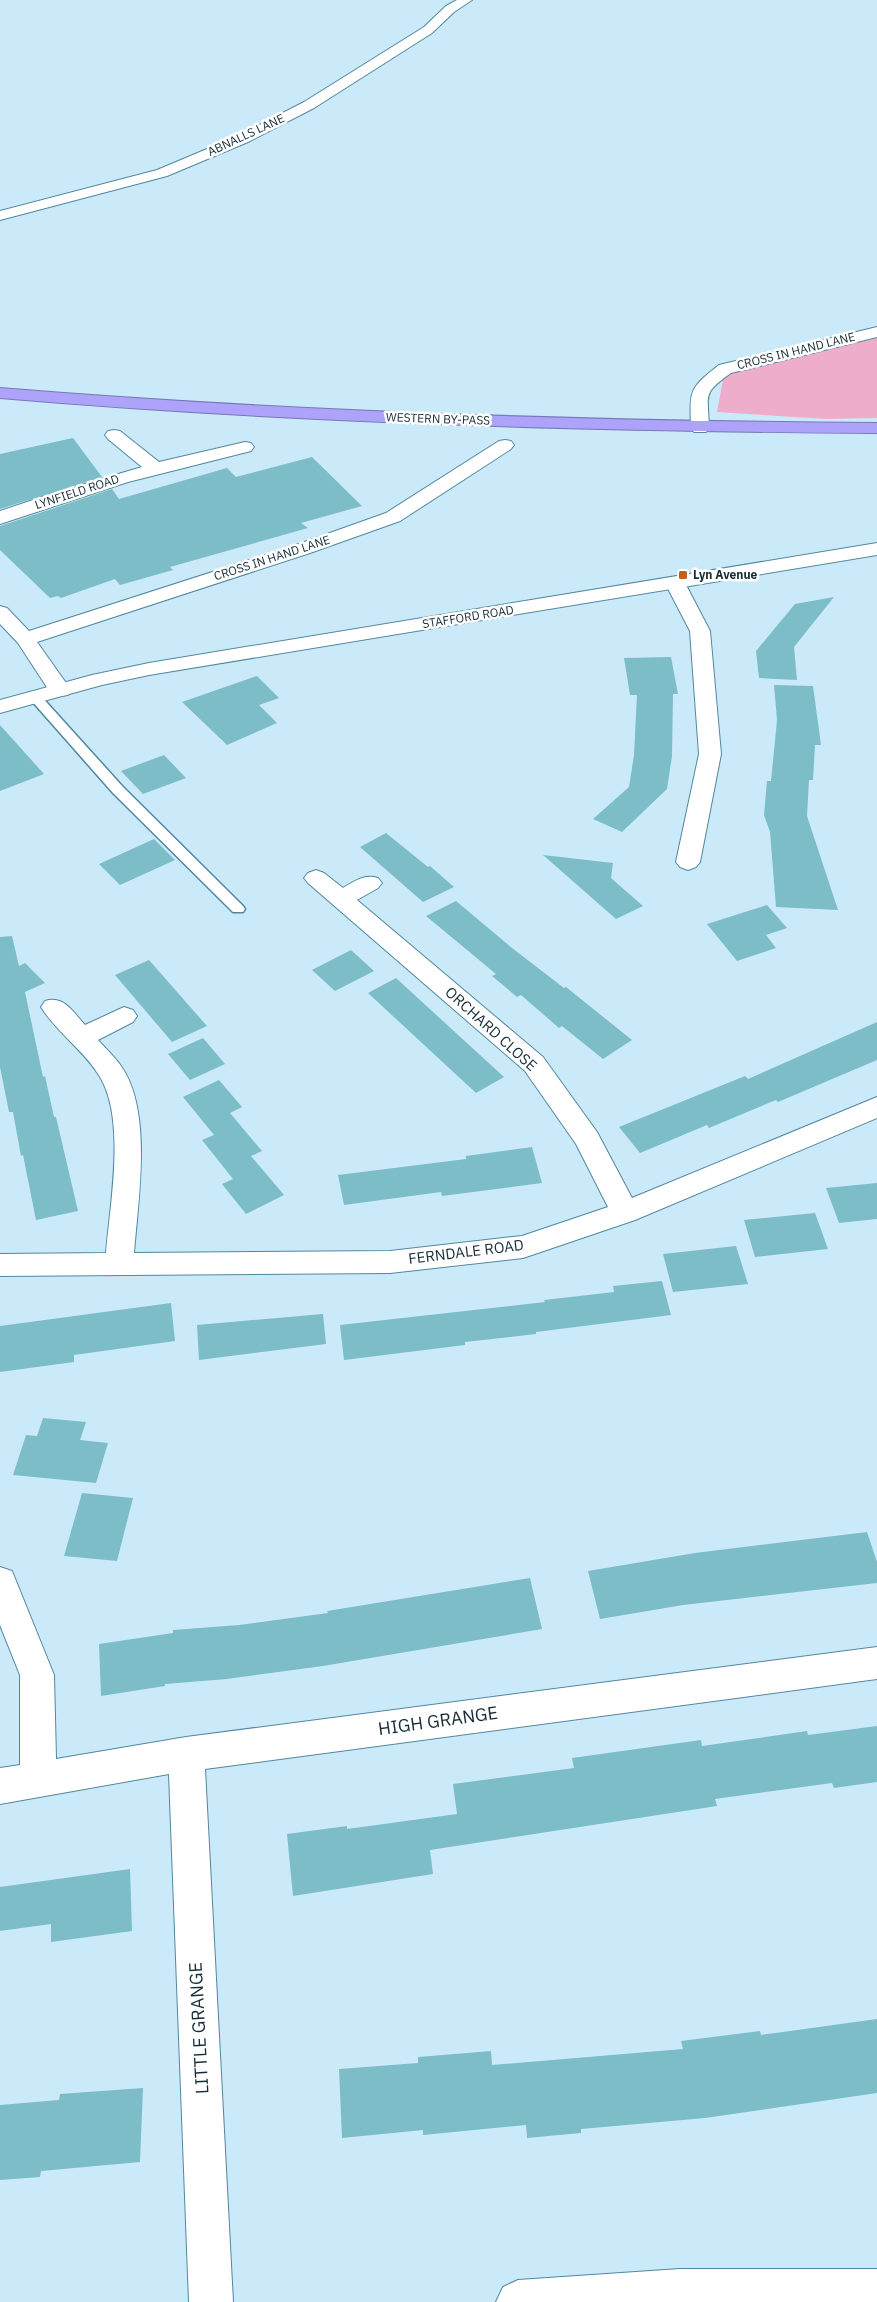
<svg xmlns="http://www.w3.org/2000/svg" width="877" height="2302" viewBox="0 0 877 2302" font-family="'IBM Plex Sans',sans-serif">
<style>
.green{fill:#efadcc}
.building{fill:#7dbdc7}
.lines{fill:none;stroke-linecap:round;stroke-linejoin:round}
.lane-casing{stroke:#52879f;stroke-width:3}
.street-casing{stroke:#52879f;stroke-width:2}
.secondary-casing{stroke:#52879f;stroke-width:2}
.highway-casing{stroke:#7979b5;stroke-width:2}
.lane{fill:#fff;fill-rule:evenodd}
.street{fill:#fff;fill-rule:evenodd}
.secondary{fill:#fff;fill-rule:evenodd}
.highway{fill:#aea3fa;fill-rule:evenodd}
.poi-dot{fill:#c16021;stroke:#fff;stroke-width:2}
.labels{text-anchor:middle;stroke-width:5;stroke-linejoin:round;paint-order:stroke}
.far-street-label{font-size:12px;fill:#162c36;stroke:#fff}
.far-poi-label{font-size:12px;font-weight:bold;fill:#162c36;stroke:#fff;text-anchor:start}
.street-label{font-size:15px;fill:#162c36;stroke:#fff}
.near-street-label{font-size:18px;fill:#162c36;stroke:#fff}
</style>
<rect width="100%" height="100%" fill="#caeafa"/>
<path class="green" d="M 877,327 L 877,418 L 826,419 L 717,412 L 725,369 Z"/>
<path class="building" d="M 73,438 L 102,477 L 0,509 L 0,454 Z
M 312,457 L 362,506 L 301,523 L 308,528 L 170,567 L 173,570 L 120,585 L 115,579 L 61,598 L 58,596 L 50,598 L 0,550 L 0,526 L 112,489 L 119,499 L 227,468 L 236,477 Z
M 834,597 L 794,647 L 797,680 L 759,678 L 756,651 L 795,604 Z
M 671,657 L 678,694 L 673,694 L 672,756 L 667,789 L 622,832 L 593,819 L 629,787 L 634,755 L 637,695 L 630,695 L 624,658 Z
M 257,676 L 279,698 L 259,705 L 277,723 L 227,745 L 182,702 Z
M 774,685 L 813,686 L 821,745 L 815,745 L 813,780 L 809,780 L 807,816 L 838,910 L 776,907 L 770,832 L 764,815 L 767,781 L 771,781 L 777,720 Z
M 0,725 L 44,774 L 0,791 Z
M 164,755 L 186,778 L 143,794 L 121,771 Z
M 386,833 L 428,867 L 430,866 L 454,887 L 423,902 L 360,847 Z
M 154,839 L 175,860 L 120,885 L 99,864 Z
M 543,855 L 613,863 L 611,878 L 643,906 L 616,919 Z
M 456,901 L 512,948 L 564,988 L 566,987 L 632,1040 L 603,1059 L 562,1026 L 559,1028 L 521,995 L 517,997 L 492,976 L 496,974 L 426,916 Z
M 767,905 L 787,928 L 766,935 L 776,948 L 737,961 L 707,924 Z
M 12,936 L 19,966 L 25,963 L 45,983 L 25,992 L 43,1077 L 45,1076 L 54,1117 L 56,1117 L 78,1211 L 36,1220 L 23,1155 L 21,1156 L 13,1112 L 9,1112 L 0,1067 L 0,937 Z
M 351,950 L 374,971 L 335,991 L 312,970 Z
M 149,960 L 185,1001 L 207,1026 L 172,1042 L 115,975 Z
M 396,978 L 504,1077 L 476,1093 L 368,993 Z
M 877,1022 L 877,1060 L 778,1102 L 776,1100 L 709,1128 L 707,1125 L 640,1153 L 619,1127 L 745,1076 L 748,1079 Z
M 203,1038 L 225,1064 L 190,1080 L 168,1054 Z
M 219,1080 L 242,1107 L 230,1113 L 262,1151 L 251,1156 L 284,1195 L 246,1214 L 222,1184 L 233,1179 L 202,1140 L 214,1135 L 183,1097 Z
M 532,1147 L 542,1183 L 442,1196 L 441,1192 L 344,1205 L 338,1175 L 466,1159 L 466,1156 Z
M 877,1183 L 877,1219 L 839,1223 L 826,1188 Z
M 815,1213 L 828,1249 L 755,1257 L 744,1220 Z
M 736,1246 L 748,1284 L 673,1292 L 663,1254 Z
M 662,1281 L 671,1315 L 536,1332 L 536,1334 L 465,1342 L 465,1345 L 344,1360 L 340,1325 L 545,1302 L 544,1300 L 614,1292 L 613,1286 Z
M 171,1303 L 175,1341 L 74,1355 L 74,1362 L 0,1372 L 0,1326 Z
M 323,1314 L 326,1344 L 199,1360 L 197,1325 Z
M 43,1418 L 86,1422 L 80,1440 L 108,1443 L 96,1483 L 13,1475 L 26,1435 L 37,1436 Z
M 82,1493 L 133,1498 L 117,1561 L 64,1556 Z
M 867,1532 L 877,1562 L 877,1583 L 683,1605 L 600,1619 L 588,1571 L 695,1553 Z
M 530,1578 L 542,1629 L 323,1666 L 227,1679 L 165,1684 L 165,1686 L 101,1696 L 99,1644 L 173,1633 L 173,1630 L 239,1625 L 328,1613 L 327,1611 Z
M 877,1726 L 877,1782 L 834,1788 L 832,1783 L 715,1799 L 717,1806 L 430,1850 L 433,1874 L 293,1896 L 287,1834 L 347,1826 L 347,1829 L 457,1814 L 453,1784 L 574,1768 L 572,1758 L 701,1740 L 702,1746 L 807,1731 L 808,1735 Z
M 130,1869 L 132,1931 L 51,1942 L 51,1924 L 0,1931 L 0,1887 Z
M 877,2019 L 877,2093 L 705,2118 L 581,2129 L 581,2133 L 527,2138 L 526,2125 L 423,2135 L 423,2130 L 342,2138 L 339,2069 L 418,2063 L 418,2057 L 491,2051 L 492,2065 L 683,2049 L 681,2041 L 760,2031 L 761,2035 Z
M 143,2088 L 140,2162 L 41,2171 L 40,2177 L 0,2180 L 0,2105 L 59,2100 L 60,2094 Z"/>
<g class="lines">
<defs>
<path id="lane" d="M 35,693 L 39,694 L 123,787 L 243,906 L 245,909 L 243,912 L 233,912 L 113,793 L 31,700 L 29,697 Z"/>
<path id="street" d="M 457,0 L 472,0 L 454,12 L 432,33 L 314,108 L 248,142 L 167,176 L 0,220 L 0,211 L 157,170 L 238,136 L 304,102 L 424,27 L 446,6 Z
M 877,327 L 877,337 L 731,373 C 702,394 708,393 709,428 L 706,432 L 694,432 L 691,428 C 690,391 688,389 719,365 Z
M 114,430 L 120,431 L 159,462 L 245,442 L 251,443 L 254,447 L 251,451 L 128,482 L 0,524 L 0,511 L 54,493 L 142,467 L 108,439 L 105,435 L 108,431 Z
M 505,440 L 511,441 L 514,445 L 511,449 L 400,521 L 310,553 L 37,642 L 71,690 L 68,695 L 60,696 L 52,695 L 18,643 L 0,624 L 0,606 L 7,608 L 29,631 L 296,545 L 386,513 L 499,441 Z
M 675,577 L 682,579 L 685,583 L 710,631 L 721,754 L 700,862 L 696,867 L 688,870 L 680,867 L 676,862 L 699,754 L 690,631 L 665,583 L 668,579 Z
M 316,870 L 324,873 L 343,888 C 355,881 364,874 378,878 L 382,883 L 378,888 L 357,900 L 543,1057 L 597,1132 L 632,1198 L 877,1097 L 877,1118 L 635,1220 L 523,1258 L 390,1273 L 0,1276 L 0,1254 L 106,1253 C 110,1204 126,1120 100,1077 C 85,1051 57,1033 41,1007 L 45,1001 C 64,995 73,1012 85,1025 L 124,1007 L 133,1010 L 137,1016 L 133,1022 L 98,1040 C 106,1049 115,1057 121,1066 C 153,1111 138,1200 134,1253 L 390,1251 L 522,1236 L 608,1207 L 576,1144 L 525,1071 L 308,883 L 304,878 L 308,873 Z
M 0,1567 L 12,1571 L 54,1675 L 56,1759 L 186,1737 L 877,1647 L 877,1679 L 205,1769 L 233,2302 L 189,2302 L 169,1774 L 0,1804 L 0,1768 L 20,1765 L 20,1675 L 0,1625 Z
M 680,2269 L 877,2269 L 877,2302 L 496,2302 L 503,2287 L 518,2280 Z"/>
<path id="secondary" d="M 877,543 L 877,555 L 149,675 L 102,685 L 0,713 L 0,700 L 92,675 L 149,663 Z"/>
<path id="highway" d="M 0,388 C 292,412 584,421 877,423 L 877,433 C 584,431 292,423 0,398 Z"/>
</defs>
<use href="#lane" class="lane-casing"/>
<use href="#street" class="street-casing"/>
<use href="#secondary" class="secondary-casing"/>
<use href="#highway" class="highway-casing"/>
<use href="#lane" class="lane"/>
<use href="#street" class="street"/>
<use href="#secondary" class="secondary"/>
<use href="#highway" class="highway"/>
</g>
<rect class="poi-dot" x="678" y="570" width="10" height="10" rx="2.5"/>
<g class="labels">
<g class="far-street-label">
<text transform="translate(246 135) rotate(-25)" y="4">ABNALLS LANE</text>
<text transform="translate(796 351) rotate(-14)" y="4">CROSS IN HAND LANE</text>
<text transform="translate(438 419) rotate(2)" y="4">WESTERN BY-PASS</text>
<text transform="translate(77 492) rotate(-18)" y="4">LYNFIELD ROAD</text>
<text transform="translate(272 558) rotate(-18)" y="4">CROSS IN HAND LANE</text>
<text transform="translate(468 617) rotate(-9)" y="4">STAFFORD ROAD</text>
</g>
<g class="far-poi-label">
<text x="693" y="579">Lyn Avenue</text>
</g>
<g class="street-label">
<text transform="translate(491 1029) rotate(42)" y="5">ORCHARD CLOSE</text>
<text transform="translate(466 1252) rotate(-7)" y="5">FERNDALE ROAD</text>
</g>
<g class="near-street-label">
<text transform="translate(438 1721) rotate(-8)" y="6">HIGH GRANGE</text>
<text transform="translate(199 2028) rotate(-93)" y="6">LITTLE GRANGE</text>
</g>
</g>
</svg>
